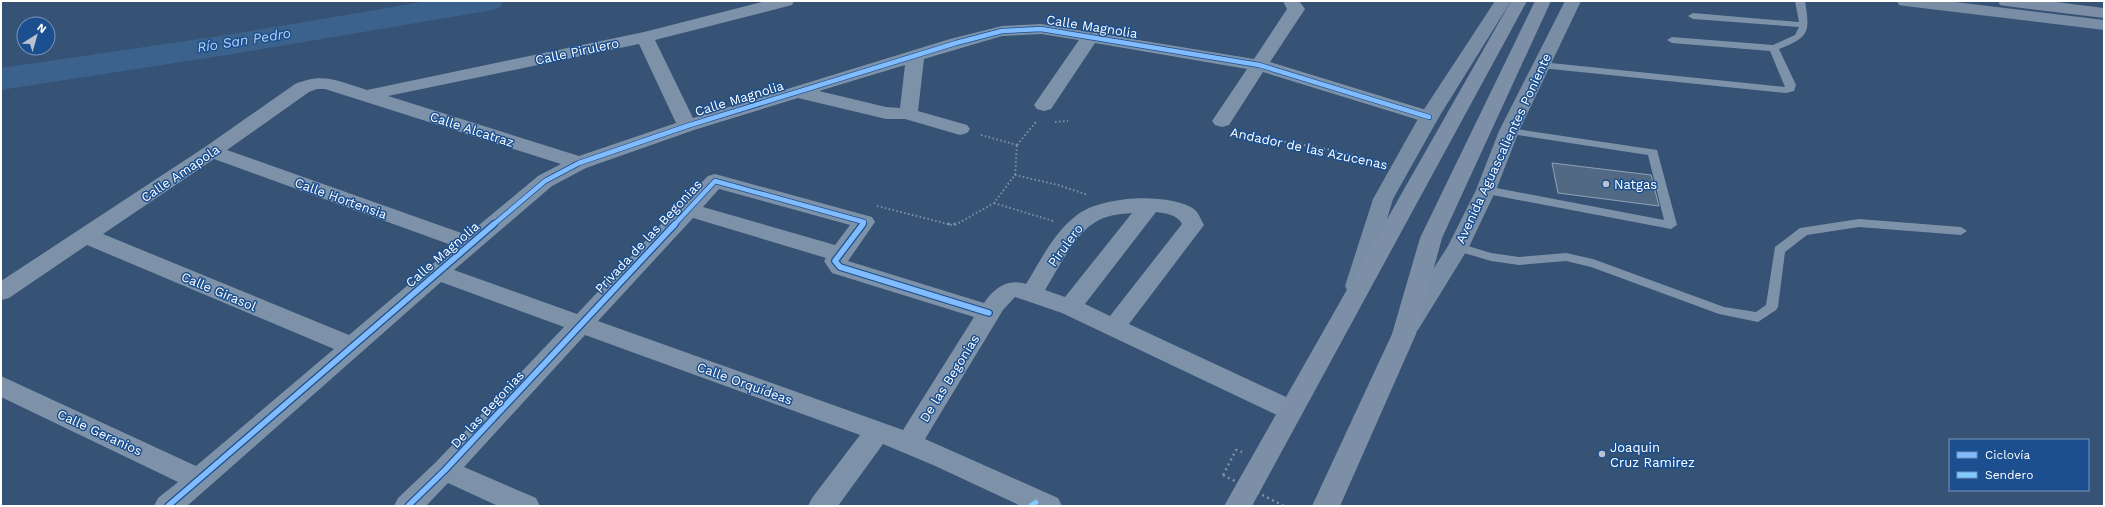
<svg xmlns="http://www.w3.org/2000/svg" width="2105" height="507" viewBox="0 0 2105 507" font-family="'Work Sans',sans-serif">
<style>
.lines{fill:none;stroke-linecap:round;stroke-linejoin:round}
.river{fill:#3b618d;fill-rule:evenodd}
.building{fill:#526984;stroke:#92a2b6}
.path-far1{stroke:#7d92a8;stroke-width:2;stroke-dasharray:1.5 2.5;stroke-linecap:butt}
.path{stroke:#7d92a8;stroke-width:2.5;stroke-dasharray:2 3.5;stroke-linecap:butt}
.lane{fill:#7d92a8;fill-rule:evenodd}
.street{fill:#7d92a8;fill-rule:evenodd}
.secondary{fill:#798da4;fill-rule:evenodd}
.primary{fill:#7d8ea7;fill-rule:evenodd}
.path-bridge{stroke:#7d92a8;stroke-width:2.5;stroke-dasharray:2 3.5;stroke-linecap:butt}
.quiet{stroke:#80caff;stroke-width:4.5;stroke-dasharray:9 4.5;stroke-linecap:butt}
.cycleway-far1-casing{stroke:#1b4f8f;stroke-width:6}
.cycleway-casing{stroke:#1b4f8f;stroke-width:8}
.cycleway-far1{stroke:#80bcff;stroke-width:4.5}
.cycleway{stroke:#80bcff;stroke-width:5.5}
.poi-dot{fill:#b9c2ce;stroke:#1b4f8f;stroke-width:1.5}
.labels{text-anchor:middle;stroke-width:3;stroke-linejoin:round;paint-order:stroke}
.street-label{font-size:13px;fill:#fff;stroke:#1b4f8f}
.poi-label{font-size:13px;fill:#fff;stroke:#1b4f8f;text-anchor:start}
.water-label{font-size:14px;font-style:italic;fill:#b5d3f5;stroke:#1b4f8f}
</style>
<rect width="100%" height="100%" fill="#365274"/>
<g class="lines">
<path class="river" d="M 428,1 L 504,1 L 499,8 L 487,11 L 233,54 L 1,90 L 1,68 L 233,34 Z"/>
</g>
<path class="building" d="M 1552,163 L 1651,175 L 1659,206 L 1558,193 Z"/>
<g class="lines">
<path class="path-far1" d="M 1055,122 L 1068,121
M 1237,133 L 1327,149 L 1379,162
M 981,135 L 1017,145
M 1017,145 L 1035,123 L 1038,123
M 1015,175 L 1058,185 L 1088,195
M 994,203 L 1053,221
M 877,206 L 952,225
M 955,225 L 994,203 L 1015,175 L 1017,145"/>
<path class="path" d="M 948,224 L 957,224
M 1223,475 L 1236,450 L 1242,452"/>
<path class="lane" d="M 1795,1 L 1805,1 C 1810,32 1810,37 1779,49 L 1796,85 L 1794,91 L 1786,93 L 1541,68 L 1536,65 L 1541,62 L 1785,87 L 1770,51 L 1672,43 L 1667,40 L 1672,37 L 1773,45 L 1795,35 L 1799,27 L 1693,19 L 1688,16 L 1693,13 L 1799,22 Z
M 1509,128 L 1657,150 L 1677,225 L 1671,229 L 1482,193 L 1480,190 L 1482,187 L 1486,186 L 1664,220 L 1648,155 L 1505,133 L 1504,131 Z
M 1859,219 L 1961,227 L 1967,231 L 1961,235 L 1859,227 L 1807,235 L 1785,252 L 1778,307 L 1776,310 L 1758,322 L 1719,314 L 1591,267 L 1566,261 L 1519,265 L 1491,261 L 1454,250 L 1452,247 L 1458,243 L 1491,253 L 1519,257 L 1566,253 L 1593,259 L 1724,307 L 1756,312 L 1766,305 L 1775,247 L 1800,228 Z"/>
<path class="street" d="M 766,1 L 794,1 L 792,5 L 655,40 L 693,118 L 950,39 L 1002,26 L 1041,24 L 1254,59 L 1287,9 L 1283,1 L 1299,1 L 1305,9 L 1270,62 L 1436,113 L 1439,117 L 1436,121 L 1429,123 L 1422,121 L 1263,72 L 1229,125 L 1222,127 L 1215,125 L 1212,121 L 1247,69 L 1095,43 L 1051,109 L 1044,111 L 1037,109 L 1034,105 L 1079,40 L 1041,34 L 1002,36 L 924,59 L 918,111 L 967,125 L 970,129 L 967,133 L 960,135 L 905,119 L 886,119 L 798,98 L 694,130 L 586,168 L 552,186 L 454,270 L 577,314 L 680,204 L 708,176 L 715,174 L 872,217 L 875,222 L 848,261 L 984,303 C 994,288 1007,278 1026,284 C 1041,260 1054,232 1077,215 C 1101,196 1169,192 1194,209 C 1199,213 1201,220 1204,225 L 1129,324 L 1299,403 L 1303,410 L 1299,417 L 1290,420 L 1281,417 L 1062,313 L 1015,297 L 1003,310 L 925,439 L 1058,498 L 1062,506 L 1021,506 L 933,465 L 883,444 L 838,506 L 808,506 L 812,498 L 860,435 L 585,335 L 464,467 L 536,498 L 540,506 L 498,506 L 448,483 L 426,506 L 394,506 L 398,498 L 436,462 L 564,327 L 441,282 L 187,506 L 154,506 L 158,498 L 178,482 L 1,397 L 1,376 L 196,466 L 334,349 L 87,245 L 9,298 L 1,300 L 1,281 L 205,147 L 295,84 C 324,72 338,81 367,90 L 644,32 ZM 639,44 L 676,123 L 579,156 L 388,96 ZM 905,65 L 900,108 L 886,107 L 819,91 ZM 317,89 L 325,89 L 561,164 L 538,176 L 467,235 L 227,150 L 309,92 ZM 214,159 L 454,246 L 349,335 L 103,234 ZM 719,189 L 850,225 L 835,245 L 703,207 ZM 1156,212 C 1165,213 1178,215 1182,224 L 1110,316 L 1085,304 ZM 1132,213 L 1065,297 L 1045,290 C 1058,269 1076,231 1099,220 C 1109,215 1121,214 1132,213 ZM 693,218 L 826,258 L 824,261 L 832,273 L 974,317 L 903,430 L 598,321 Z"/>
<path class="secondary" d="M 1495,1 L 1511,1 L 1439,117 L 1393,199 L 1367,286 L 1364,292 L 1356,294 L 1348,292 L 1345,286 L 1373,199 L 1419,117 Z
M 1565,1 L 1581,1 L 1519,131 L 1496,190 L 1469,247 L 1418,330 L 1410,333 L 1402,330 L 1398,324 L 1448,246 L 1476,190 L 1499,131 Z
M 1897,1 L 1947,1 L 2104,20 L 2104,30 L 1905,6 L 1899,5 Z"/>
<path class="primary" d="M 1511,1 L 1527,1 L 1252,506 L 1224,506 Z
M 1535,1 L 1551,1 L 1442,238 L 1416,334 L 1340,506 L 1312,506 L 1392,334 L 1420,238 Z
M 1998,1 L 2048,1 L 2104,8 L 2104,18 L 2006,6 L 2000,5 Z"/>
<path class="path-bridge" d="M 1223,475 L 1284,506"/>
<path class="quiet" d="M 1030,506 L 1038,501"/>
<defs>
<path id="cycleway-far1" d="M 493,225 L 545,181 L 579,163 L 687,126 L 956,43 L 1002,31 L 1041,29 L 1259,65 L 1429,117
M 674,225 L 715,181 L 864,222 L 862,225"/>
<path id="cycleway" d="M 863,224 L 835,261 L 840,267 L 989,313
M 168,506 L 494,224
M 408,506 L 445,470 L 675,224"/>
</defs>
<use href="#cycleway-far1" class="cycleway-far1-casing"/>
<use href="#cycleway" class="cycleway-casing"/>
<use href="#cycleway-far1" class="cycleway-far1"/>
<use href="#cycleway" class="cycleway"/>
</g>
<g class="poi-dot">
<circle cx="1606" cy="184" r="4"/>
<circle cx="1602" cy="454" r="4"/>
</g>
<g class="labels">
<g class="street-label">
<text transform="translate(1092 26) rotate(9)" y="5">Calle Magnolia</text>
<text transform="translate(577 51) rotate(-12)" y="5">Calle Pirulero</text>
<text transform="translate(739 98) rotate(-17)" y="5">Calle Magnolia</text>
<text transform="translate(472 129) rotate(18)" y="5">Calle Alcatraz</text>
<text transform="translate(1309 148) rotate(12)" y="5">Andador de las Azucenas</text>
<text transform="translate(1503 148) rotate(-65)" y="5">Avenida Aguascalientes Poniente</text>
<text transform="translate(180 173) rotate(-34)" y="5">Calle Amapola</text>
<text transform="translate(341 198) rotate(20)" y="5">Calle Hortensia</text>
<text transform="translate(648 236) rotate(-47)" y="5">Privada de las Begonias</text>
<text transform="translate(1065 245) rotate(-54)" y="5">Pirulero</text>
<text transform="translate(442 254) rotate(-41)" y="5">Calle Magnolia</text>
<text transform="translate(219 291) rotate(23)" y="5">Calle Girasol</text>
<text transform="translate(949 378) rotate(-58)" y="5">De las Begonias</text>
<text transform="translate(745 383) rotate(20)" y="5">Calle Orquídeas</text>
<text transform="translate(487 409) rotate(-47)" y="5">De las Begonias</text>
<text transform="translate(100 432) rotate(25)" y="5">Calle Geranios</text>
</g>
<g class="poi-label">
<text x="1614" y="189">Natgas</text>
<text x="1610" y="452">Joaquin<tspan x="1610" dy="15">Cruz Ramirez</tspan></text>
</g>
<g class="water-label">
<text transform="translate(244 40) rotate(-9)" y="5">Río San Pedro</text>
</g>
</g>
<rect width="2105" height="507" fill="none" stroke="#ffffff" stroke-width="4"/>
<rect x="1949" y="439" width="140" height="52" fill="#1b4f8f" stroke="#7695bc"/>
<rect x="1957" y="452" width="20" height="6" fill="#80bcff" stroke="#7695bc"/>
<text x="1985" y="459" font-size="12" fill="#ffffff">Ciclovía</text>
<rect x="1957" y="472" width="20" height="6" fill="#80caff" stroke="#7695bc"/>
<text x="1985" y="479" font-size="12" fill="#ffffff">Sendero</text>
<g transform="translate(36 36) rotate(37)"><circle r="19" fill="#1b4f8f" stroke="#7695bc"/>
<path d="M0-3L7 15L0 10L-7 15Z" fill="#b9c2ce"/>
<text y="-6" font-size="11" font-weight="bold" text-anchor="middle" fill="#ffffff">N</text>
</g>
</svg>
